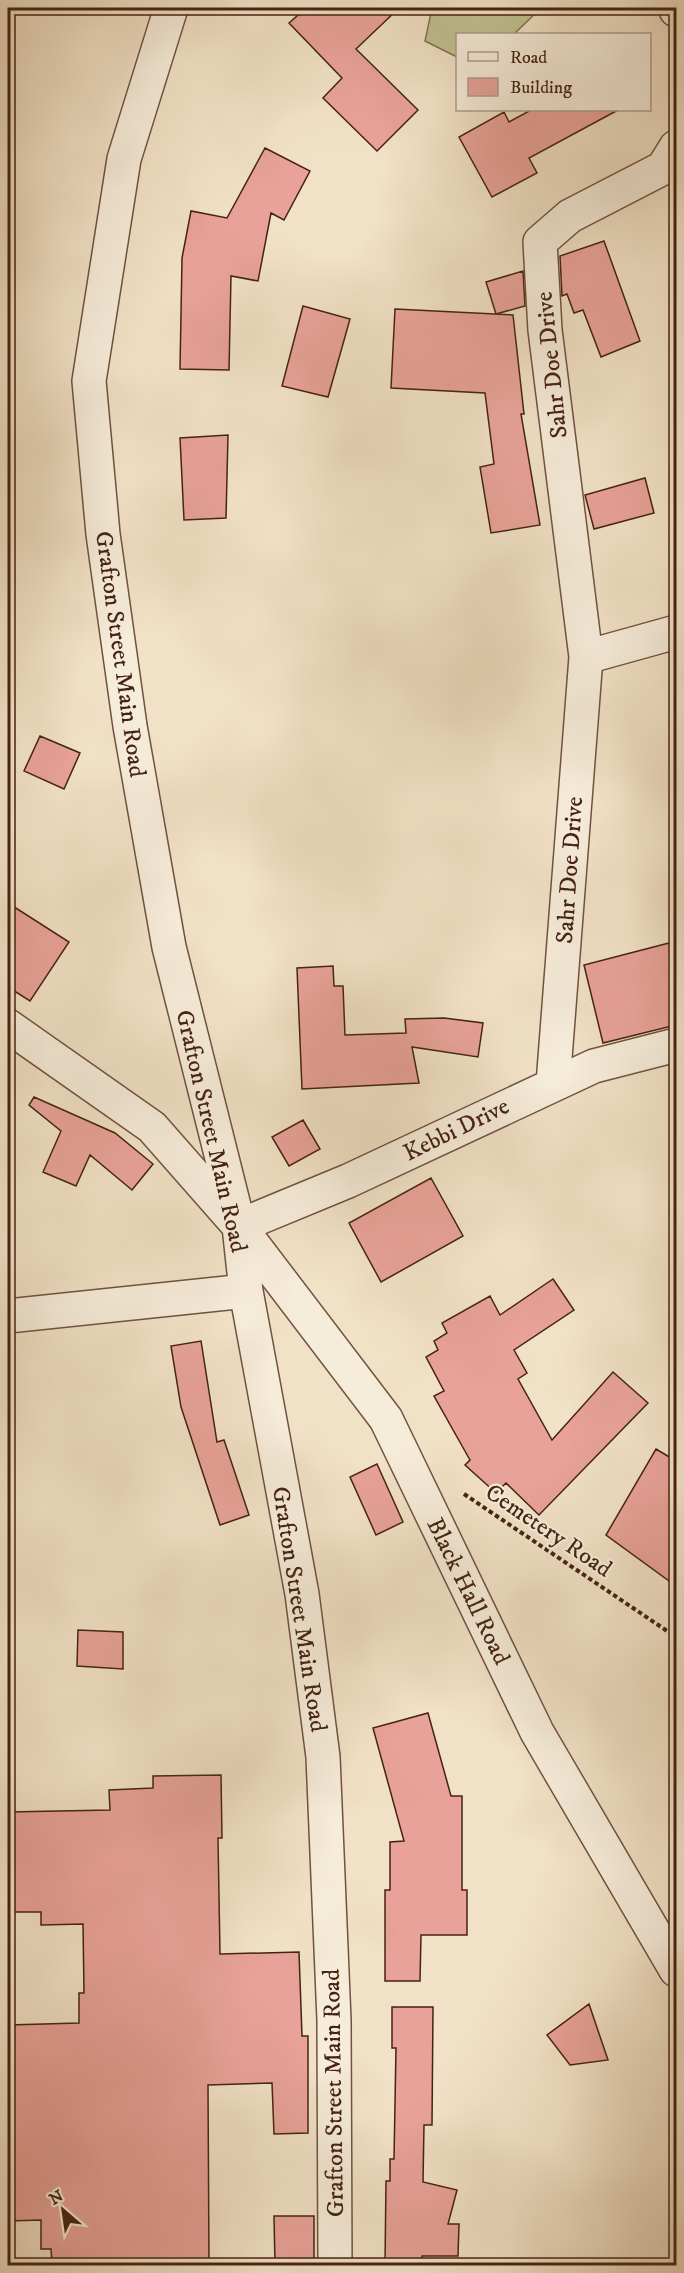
<svg xmlns="http://www.w3.org/2000/svg" width="684" height="2273" viewBox="0 0 684 2273" font-family="'IM FELL DW Pica',serif">
<style>
.green{fill:#c1c191;stroke:#837252;stroke-width:1.5}
.building{fill:#e8a299;stroke:#452312;stroke-width:1.5}
.lines{fill:none;stroke-linecap:round;stroke-linejoin:round}
.minor-casing{stroke:#70523f;stroke-width:36}
.path{stroke:#452312;stroke-width:4;stroke-dasharray:4.5 3;stroke-linecap:butt}
.minor{stroke:#f6ecda;stroke-width:33}
.labels{text-anchor:middle;stroke-width:4.5;stroke-linejoin:round;paint-order:stroke}
.street-label{font-size:24px;fill:#452312;stroke:#f6ecda}
</style>
<rect width="100%" height="100%" fill="#f1e1c6"/>
<filter id="stains"><feTurbulence type="fractalNoise" baseFrequency=".00333" numOctaves="4"/><feColorMatrix values="0 0 0 0 .2 0 0 0 0 .09 0 0 0 0 .02 0 0 0 .5 -.17"/></filter>
<radialGradient id="worn" r=".72"><stop offset=".6" stop-color="#630" stop-opacity="0"/><stop offset="1" stop-color="#630" stop-opacity=".3"/></radialGradient>
<path class="green" d="M 432,8 L 541,8 L 514,34 L 458,34 L 457,57 L 425,41 Z"/>
<path class="building" d="M 306,8 L 399,8 L 356,49 L 418,110 L 377,151 L 323,98 L 342,78 L 289,23 Z
M 531,110 L 618,110 L 529,158 L 537,173 L 492,197 L 459,137 L 504,112 L 509,122 Z
M 265,148 L 310,171 L 284,220 L 271,213 L 258,281 L 231,276 L 229,370 L 180,369 L 182,258 L 191,211 L 227,218 Z
M 604,241 L 640,341 L 601,357 L 583,310 L 574,313 L 567,294 L 562,296 L 560,256 Z
M 523,271 L 525,306 L 496,314 L 486,282 Z
M 303,306 L 350,319 L 328,397 L 282,386 Z
M 395,309 L 513,315 L 524,414 L 521,414 L 540,525 L 491,533 L 480,467 L 494,464 L 485,393 L 391,388 Z
M 228,435 L 226,518 L 184,520 L 180,438 Z
M 645,478 L 654,513 L 594,529 L 585,495 Z
M 40,736 L 80,753 L 64,789 L 24,771 Z
M 8,903 L 69,942 L 30,1001 L 8,987 Z
M 669,943 L 676,974 L 676,1025 L 603,1043 L 584,965 Z
M 333,966 L 334,986 L 343,986 L 345,1035 L 406,1033 L 405,1019 L 444,1018 L 483,1023 L 478,1057 L 412,1047 L 419,1083 L 302,1089 L 297,968 Z
M 34,1097 L 115,1133 L 153,1164 L 132,1190 L 90,1155 L 76,1186 L 43,1172 L 61,1131 L 29,1105 Z
M 303,1120 L 320,1149 L 289,1166 L 272,1137 Z
M 431,1178 L 463,1236 L 381,1282 L 349,1223 Z
M 553,1279 L 574,1310 L 514,1350 L 527,1373 L 518,1379 L 552,1440 L 613,1372 L 648,1403 L 539,1515 L 506,1483 L 496,1493 L 465,1465 L 470,1460 L 434,1396 L 444,1391 L 426,1357 L 438,1350 L 434,1341 L 447,1333 L 442,1323 L 490,1296 L 500,1315 Z
M 201,1341 L 217,1442 L 224,1440 L 249,1515 L 220,1525 L 181,1407 L 171,1346 Z
M 656,1449 L 676,1461 L 676,1586 L 606,1535 Z
M 377,1464 L 403,1522 L 376,1535 L 350,1477 Z
M 78,1630 L 123,1632 L 123,1669 L 77,1666 Z
M 428,1713 L 451,1796 L 462,1796 L 462,1890 L 467,1890 L 467,1935 L 421,1935 L 420,1981 L 385,1981 L 385,1890 L 390,1890 L 390,1842 L 404,1841 L 373,1728 Z
M 221,1775 L 222,1838 L 218,1838 L 220,1954 L 299,1952 L 302,2036 L 308,2036 L 308,2133 L 274,2134 L 272,2083 L 208,2085 L 209,2265 L 52,2265 L 51,2249 L 41,2249 L 41,2220 L 8,2221 L 8,2025 L 79,2023 L 79,1993 L 84,1993 L 83,1924 L 41,1925 L 41,1912 L 8,1912 L 8,1812 L 110,1810 L 109,1790 L 153,1788 L 153,1776 Z
M 589,2004 L 608,2060 L 570,2065 L 547,2035 Z
M 392,2007 L 433,2007 L 432,2125 L 424,2125 L 423,2182 L 457,2190 L 448,2224 L 459,2224 L 458,2256 L 422,2256 L 422,2265 L 385,2265 L 386,2181 L 390,2181 L 390,2159 L 394,2159 L 396,2048 L 392,2048 Z
M 274,2216 L 314,2216 L 314,2265 L 275,2265 Z"/>
<g class="lines">
<defs>
<path id="minor" d="M 171,8 L 124,159 L 89,381 L 103,534 L 130,726 L 169,947 L 239,1226 L 246,1291 L 302,1594 L 323,1757 L 334,2020 L 335,2266
M 676,8 L 676,10
M 586,657 L 676,632
M 8,1026 L 152,1127 L 239,1226 L 386,1419 L 537,1732 L 676,1970
M 553,1084 L 586,657 L 545,330 L 540,242 L 570,216 L 663,168 L 676,147
M 239,1226 L 348,1181 L 594,1066 L 676,1045
M 8,1316 L 246,1291"/>
</defs>
<use href="#minor" class="minor-casing"/>
<path class="path" d="M 464,1494 L 676,1637"/>
<use href="#minor" class="minor"/>
</g>
<g class="labels">
<g class="street-label">
<text transform="translate(551 365) rotate(-96)" y="8">Sahr Doe Drive</text>
<text transform="translate(121 654) rotate(82)" y="8">Grafton Street Main Road</text>
<text transform="translate(569 870) rotate(-86)" y="8">Sahr Doe Drive</text>
<text transform="translate(456 1129) rotate(-26)" y="8">Kebbi Drive</text>
<text transform="translate(212 1131) rotate(77)" y="8">Grafton Street Main Road</text>
<text transform="translate(549 1530) rotate(34)" y="8">Cemetery Road</text>
<text transform="translate(469 1591) rotate(64)" y="8">Black Hall Road</text>
<text transform="translate(300 1609) rotate(81)" y="8">Grafton Street Main Road</text>
<text transform="translate(333 2093) rotate(-91)" y="8">Grafton Street Main Road</text>
</g>
</g>
<rect width="684" height="2273" fill="none" stroke="#f1e1c6" stroke-width="30"/>
<rect x="9" y="9" width="666" height="2255" fill="none" stroke="#452312" stroke-width="3"/>
<rect x="15" y="15" width="654" height="2243" fill="none" stroke="#452312" stroke-width="1.5"/>
<rect x="456" y="33" width="195" height="78" fill="#f6ecda" stroke="#af9c8a" stroke-width="1.5"/>
<rect x="468" y="52" width="30" height="9" fill="#f6ecda" stroke="#af9c8a" stroke-width="1.5"/>
<text x="510" y="63" font-size="18" fill="#452312">Road</text>
<rect x="468" y="78" width="30" height="18" fill="#e8a299" stroke="#af9c8a" stroke-width="1.5"/>
<text x="510" y="93" font-size="18" fill="#452312">Building</text>
<g transform="translate(63 2210) rotate(331)" stroke="#f6ecda" stroke-width="4.5" paint-order="stroke">
<path d="M0-4.5L10 22L0 15L-10 22Z" fill="#452312"/>
<text y="-9" font-size="16" font-weight="bold" text-anchor="middle" fill="#452312">N</text>
</g>
<rect width="100%" height="100%" filter="url(#stains)"/>
<rect width="100%" height="100%" fill="url(#worn)"/>
</svg>
